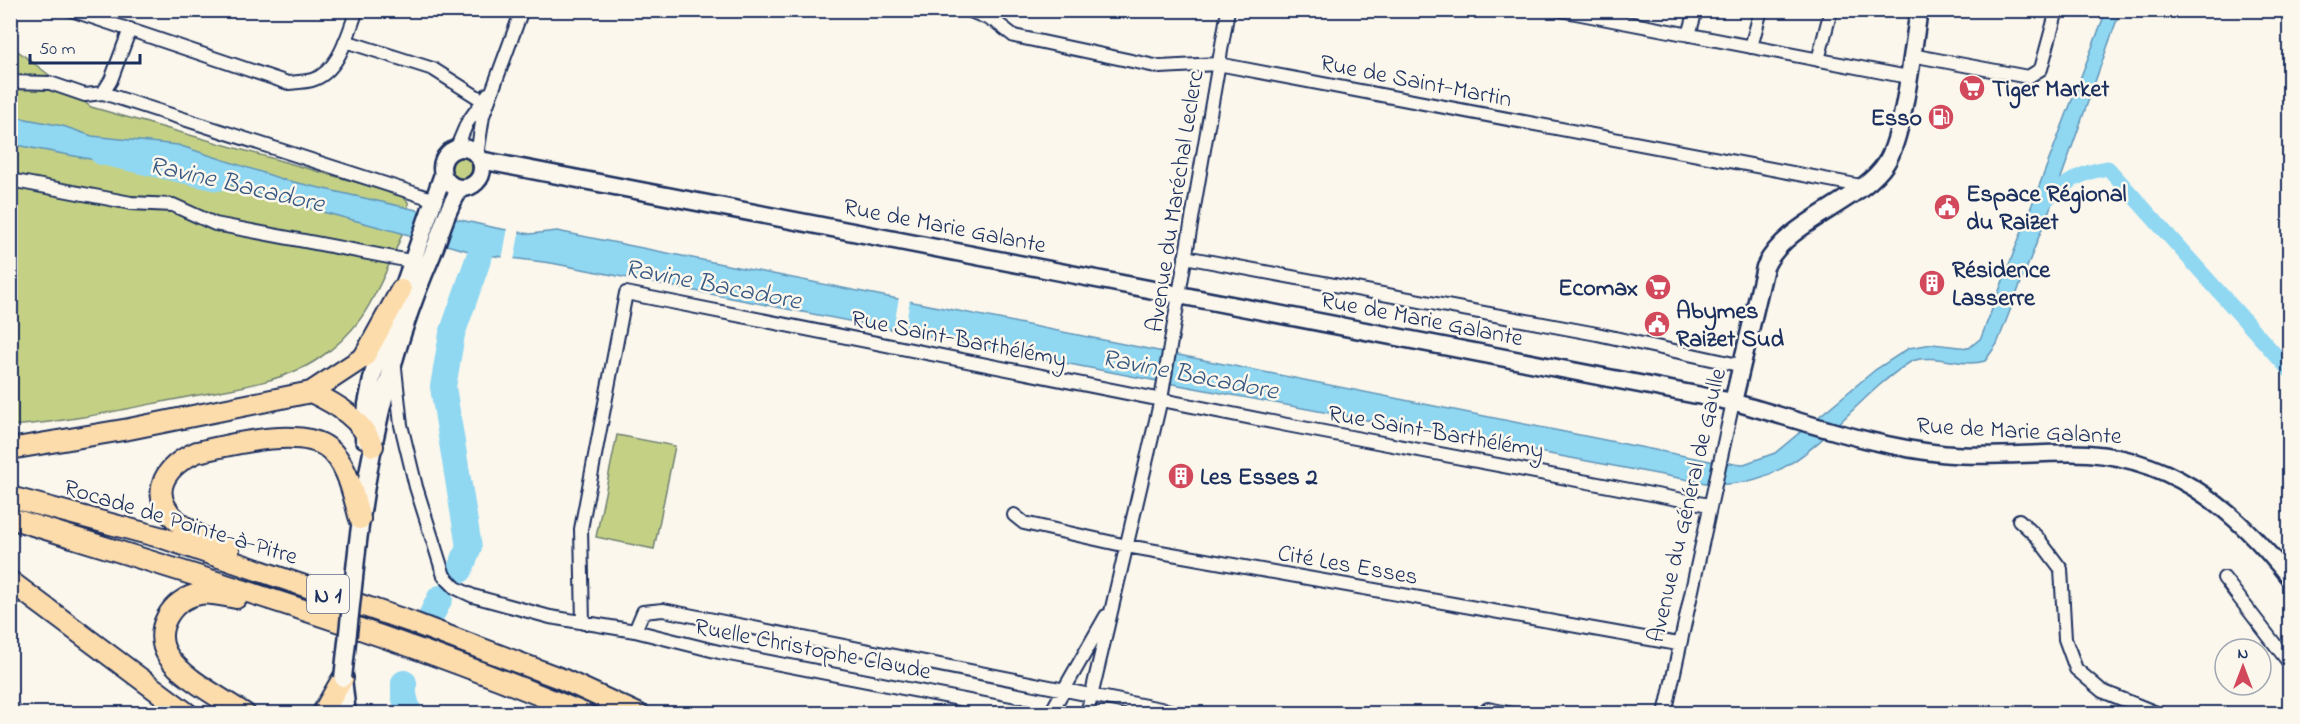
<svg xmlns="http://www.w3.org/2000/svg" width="2300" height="724" viewBox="0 0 2300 724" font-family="'Indie Flower',sans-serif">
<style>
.green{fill:#c4d185;stroke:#708072;stroke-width:1.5}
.water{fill:#90d7f2;stroke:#6194b7;stroke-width:1.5}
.pier{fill:#fbf7ec}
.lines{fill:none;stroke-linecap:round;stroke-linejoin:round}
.canal{stroke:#90d7f2;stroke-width:15}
.river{stroke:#90d7f2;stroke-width:26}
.minor-casing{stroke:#1b2f5e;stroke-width:16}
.tertiary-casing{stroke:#1b2f5e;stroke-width:20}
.secondary-casing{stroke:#1b2f5e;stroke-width:21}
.trunk-casing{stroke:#1b2f5e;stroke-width:24}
.minor{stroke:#fbf7ec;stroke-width:12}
.tertiary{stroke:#fbf7ec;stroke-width:15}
.secondary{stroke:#fbf7ec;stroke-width:16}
.trunk{stroke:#fddcac;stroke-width:20}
.secondary-bridge-casing{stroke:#1b2f5e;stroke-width:21;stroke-linecap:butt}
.secondary-bridge{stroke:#fbf7ec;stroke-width:16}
.labels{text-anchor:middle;stroke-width:5;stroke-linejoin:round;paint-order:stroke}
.shield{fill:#fbf7ec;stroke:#5e6b89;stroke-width:1.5}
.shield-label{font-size:22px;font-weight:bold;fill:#1b2f5e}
.street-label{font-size:24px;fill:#1b2f5e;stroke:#fbf7ec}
.poi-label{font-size:24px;font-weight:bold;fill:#1b2f5e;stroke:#fbf7ec;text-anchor:start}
.water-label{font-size:26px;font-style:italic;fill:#385983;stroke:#fbf7ec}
</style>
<rect width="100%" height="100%" fill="#fbf7ec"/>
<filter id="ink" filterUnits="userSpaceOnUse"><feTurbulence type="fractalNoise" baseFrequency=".0167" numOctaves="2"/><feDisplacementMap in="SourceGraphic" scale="12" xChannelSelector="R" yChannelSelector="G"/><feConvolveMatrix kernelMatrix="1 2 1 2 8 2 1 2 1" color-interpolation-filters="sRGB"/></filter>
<g filter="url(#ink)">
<path class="green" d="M 10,45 L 91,107 L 401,195 L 408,202 C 409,223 397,247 388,267 C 370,307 356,334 318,359 C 283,383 223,390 182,398 C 125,409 68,422 11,426 Z
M450 168a11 11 0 1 1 22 0a11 11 0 1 1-22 0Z
M 617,435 L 675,446 L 654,549 L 596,537 Z"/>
<path class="water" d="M 2106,11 L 2120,11 L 2054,198 L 1997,344 L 1985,361 C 1960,368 1937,353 1912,361 C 1842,404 1804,490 1711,484 L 1157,381 L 551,263 L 480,254 L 278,200 L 186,171 L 136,159 L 127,166 L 11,144 L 10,116 L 63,126 L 92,136 L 178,145 L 285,180 L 496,228 L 530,234 L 557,231 L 1715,462 L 1744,464 L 1775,453 L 1875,370 L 1909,348 L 1932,344 L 1969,348 L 1981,338 Z"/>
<path class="pier" d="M 508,227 L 520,229 L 514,261 L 502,260 Z
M 899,297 L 910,300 L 904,334 L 893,332 Z"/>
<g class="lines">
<path class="canal" d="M 2043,203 C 2062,185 2082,171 2108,168 L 2290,371"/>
<path class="river" d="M 102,152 L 218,178
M 460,570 L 469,547 L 443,387 L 452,334 L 485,240
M 432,614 L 440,598
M 404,683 L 404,695 L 409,714"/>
<defs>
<path id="minor" d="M 71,10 L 288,83 C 296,82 305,82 312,80 C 339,72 348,34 357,10
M 968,10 L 996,22 L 1014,36 L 1160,67 L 1218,64 L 1861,186
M 1560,10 L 1908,77
M 1689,35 L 1696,10
M 345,41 L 433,69 L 482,100
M 1751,47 L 1761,10
M 1911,55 L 2028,77 L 2041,69 L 2057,10
M 1818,60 L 1831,10
M 10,82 L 50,83 L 85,95 L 103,93 L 111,80 L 130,29
M 103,93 L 432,199
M 456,149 L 467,123 L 488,94
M 477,155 L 483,116 L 522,10
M 10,180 L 131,203 L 173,205 L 215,224 L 410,261
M 1185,257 L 1597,334 L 1743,366
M 395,368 L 401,425 L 416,487 L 444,576 L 456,588 L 473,596 L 550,617 L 635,631 L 719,652 L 1036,714
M 1014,515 L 1024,523 L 1127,546 L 1678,644
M 2019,520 L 2037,537 L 2061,569 L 2065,639 L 2076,669 L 2102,691 L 2159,714
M 2224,578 L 2290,664
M 583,623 L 581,529 L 626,293 L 1287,425 L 1709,505
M 635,631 L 643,612 L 663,610 L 1186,714
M 1050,714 L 1106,616
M 1087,714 L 1161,399 L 1228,10
M 1482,714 L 1488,709 L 1513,714
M 1665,714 L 1733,402"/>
<path id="tertiary" d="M 1733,402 C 1803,421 1873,447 1945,454 C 1986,458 2028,453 2069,453 C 2165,452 2233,506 2290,579"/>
<path id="secondary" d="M442 168a20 20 0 1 1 40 0a20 20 0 1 1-40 0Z
M 480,160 L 1733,402 L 1765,267 C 1786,221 1861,202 1886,163 C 1904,136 1913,46 1919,10
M 364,439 L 367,404 L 373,374 L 443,174
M 354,578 C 365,466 387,358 432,255 C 441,233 447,207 461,188
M 343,678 L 347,714"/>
<path id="trunk" d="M 311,392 C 338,405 360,418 373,446
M 10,449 L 129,429 L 311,392 L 364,357 L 401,290
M 10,497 L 163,538 L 411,622 L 562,679 L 638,714
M 10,518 C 204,578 399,635 585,714
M 229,550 C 212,542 190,533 176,520 C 146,492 167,465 197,452 C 229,445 301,426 328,448 C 348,463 353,496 360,519
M 10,581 L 188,714
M 236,598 C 224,596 211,592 200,594 C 171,598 152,631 168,656 C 182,678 223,699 245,714
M 322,714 L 343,678"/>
</defs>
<use href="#minor" class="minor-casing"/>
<use href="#tertiary" class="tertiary-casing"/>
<use href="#secondary" class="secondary-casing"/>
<use href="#trunk" class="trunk-casing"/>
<use href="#minor" class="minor"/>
<use href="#tertiary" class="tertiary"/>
<use href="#secondary" class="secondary"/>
<use href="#trunk" class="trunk"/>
<defs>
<path id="secondary-bridge" d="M 343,678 L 354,578"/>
</defs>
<use href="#secondary-bridge" class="secondary-bridge-casing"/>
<use href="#secondary-bridge" class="secondary-bridge"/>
</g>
</g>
<defs>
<symbol id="supermarket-disc" viewBox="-11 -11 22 22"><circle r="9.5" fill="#d1495b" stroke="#fbf7ec"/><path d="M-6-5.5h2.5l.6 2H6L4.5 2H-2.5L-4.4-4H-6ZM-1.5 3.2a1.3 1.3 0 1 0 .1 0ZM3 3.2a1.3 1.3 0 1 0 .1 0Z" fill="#fff"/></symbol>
<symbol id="fuel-disc" viewBox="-11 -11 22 22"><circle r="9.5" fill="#d1495b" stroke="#fbf7ec"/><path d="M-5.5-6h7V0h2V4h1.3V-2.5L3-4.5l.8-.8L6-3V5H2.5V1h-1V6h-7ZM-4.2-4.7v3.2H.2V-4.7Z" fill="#fff"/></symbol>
<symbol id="civic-disc" viewBox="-11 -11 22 22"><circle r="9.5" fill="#d1495b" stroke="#fbf7ec"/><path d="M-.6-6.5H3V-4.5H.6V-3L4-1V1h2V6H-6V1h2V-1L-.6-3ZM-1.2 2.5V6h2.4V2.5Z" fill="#fff"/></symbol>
<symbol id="building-disc" viewBox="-11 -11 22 22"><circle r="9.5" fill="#d1495b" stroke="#fbf7ec"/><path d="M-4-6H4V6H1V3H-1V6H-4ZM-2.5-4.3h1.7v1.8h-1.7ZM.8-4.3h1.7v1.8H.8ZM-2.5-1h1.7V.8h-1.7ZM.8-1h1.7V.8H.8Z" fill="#fff"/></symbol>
</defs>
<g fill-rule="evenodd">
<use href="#supermarket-disc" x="1957" y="73" width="30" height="30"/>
<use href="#fuel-disc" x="1926" y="102" width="30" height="30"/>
<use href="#civic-disc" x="1932" y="192" width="30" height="30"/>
<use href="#building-disc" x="1917" y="268" width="30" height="30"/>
<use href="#supermarket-disc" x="1643" y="272" width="30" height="30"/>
<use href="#civic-disc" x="1642" y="309" width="30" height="30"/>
<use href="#building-disc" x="1166" y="461" width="30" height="30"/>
</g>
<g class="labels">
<rect class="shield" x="307" y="575" width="42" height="38" rx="4.5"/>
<g class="shield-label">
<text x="328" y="602">N 1</text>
</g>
<g class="street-label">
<text transform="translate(1416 80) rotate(11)" y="8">Rue de Saint-Martin</text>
<text transform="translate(1174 201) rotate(-81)" y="8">Avenue du Maréchal Leclerc</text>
<text transform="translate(945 225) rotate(11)" y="8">Rue de Marie Galante</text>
<text transform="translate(1422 318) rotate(11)" y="8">Rue de Marie Galante</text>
<text transform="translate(959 338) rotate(11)" y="8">Rue Saint-Barthélémy</text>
<text transform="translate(2019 430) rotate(3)" y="8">Rue de Marie Galante</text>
<text transform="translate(1436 431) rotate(10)" y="8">Rue Saint-Barthélémy</text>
<text transform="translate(1686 505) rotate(-77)" y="8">Avenue du Général de Gaulle</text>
<text transform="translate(181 521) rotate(17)" y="8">Rocade de Pointe-à-Pitre</text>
<text transform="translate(1348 564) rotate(10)" y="8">Cité Les Esses</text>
<text transform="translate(813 648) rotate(11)" y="8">Ruelle Christophe Claude</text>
</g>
<g class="poi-label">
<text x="1992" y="96">Tiger Market</text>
<text x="1922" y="125" text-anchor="end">Esso</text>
<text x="1966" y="201">Espace Régional<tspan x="1966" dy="28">du Raizet</tspan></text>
<text x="1952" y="277">Résidence<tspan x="1952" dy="28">Lasserre</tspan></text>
<text x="1638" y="295" text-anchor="end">Ecomax</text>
<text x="1676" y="318">Abymes<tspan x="1676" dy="28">Raizet Sud</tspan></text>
<text x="1200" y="484">Les Esses 2</text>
</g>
<g class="water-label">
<text transform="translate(237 183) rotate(13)" y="9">Ravine Bacadore</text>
<text transform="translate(713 283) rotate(11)" y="9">Ravine Bacadore</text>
<text transform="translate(1190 373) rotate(11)" y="9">Ravine Bacadore</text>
</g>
</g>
<rect width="2300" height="724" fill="none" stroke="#fbf7ec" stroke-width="36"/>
<rect x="18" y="18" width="2264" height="688" fill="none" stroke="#1b2f5e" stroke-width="2" filter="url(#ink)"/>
<g transform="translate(2243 667)"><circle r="28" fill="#fbf7ec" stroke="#a1a7b3" stroke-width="1.5"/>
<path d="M0-4.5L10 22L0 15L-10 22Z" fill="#d1495b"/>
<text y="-9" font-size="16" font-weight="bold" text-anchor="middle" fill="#1b2f5e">N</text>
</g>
<path d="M30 54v9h110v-9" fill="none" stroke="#1b2f5e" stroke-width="3"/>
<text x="39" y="54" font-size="18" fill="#1b2f5e" stroke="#fbf7ec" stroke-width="4.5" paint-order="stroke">50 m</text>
</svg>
